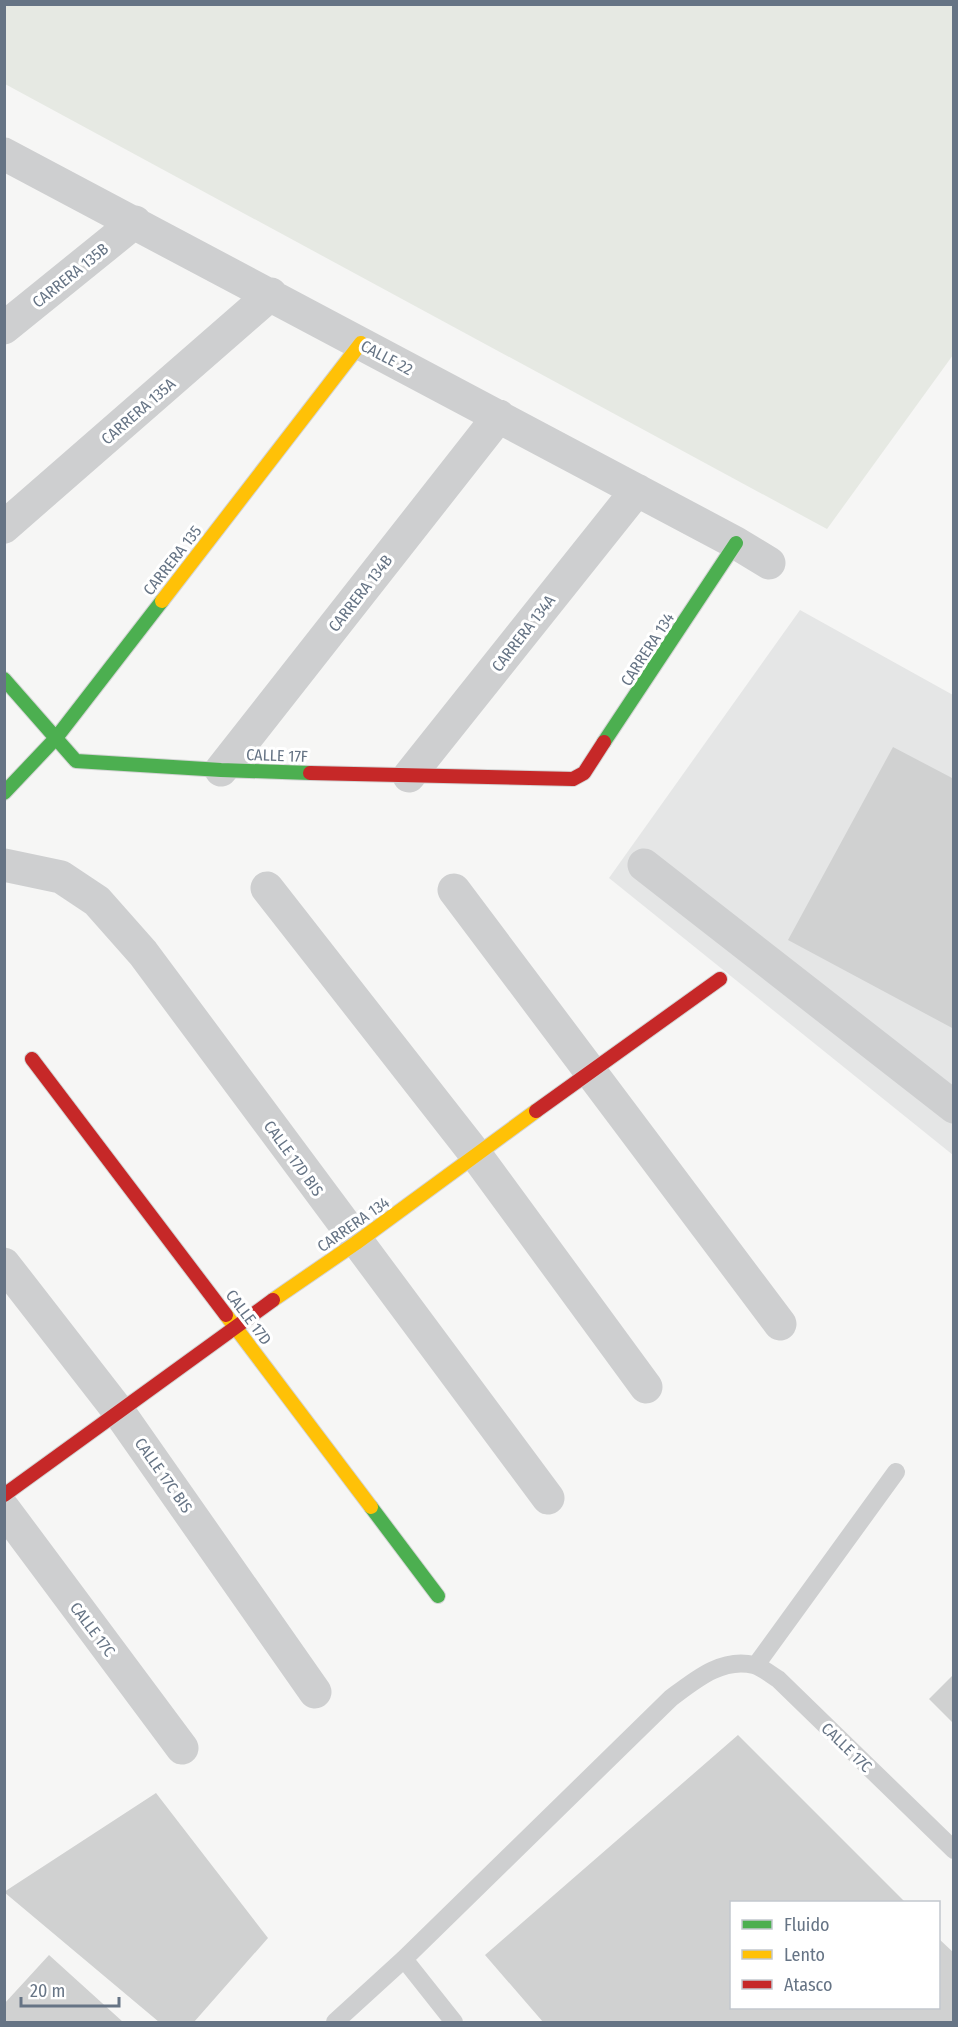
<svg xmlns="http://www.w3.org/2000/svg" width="958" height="2027" viewBox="0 0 958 2027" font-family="'Fira Sans Condensed',sans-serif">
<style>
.built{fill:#e5e6e6}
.green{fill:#e6e9e3}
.building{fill:#d0d1d1}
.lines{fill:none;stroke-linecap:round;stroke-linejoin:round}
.fast-casing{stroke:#d3d4d4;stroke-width:16}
.slow-casing{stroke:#d3d4d4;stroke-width:16}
.jam-casing{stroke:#d3d4d4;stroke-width:16}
.lane{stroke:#cecfd0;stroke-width:18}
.street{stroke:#cecfd0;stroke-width:33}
.fast{stroke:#4caf50;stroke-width:14}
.slow{stroke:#ffc107;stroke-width:14}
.jam{stroke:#c62828;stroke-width:14}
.labels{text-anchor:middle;stroke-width:6;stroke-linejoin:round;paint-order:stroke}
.street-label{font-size:16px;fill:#667485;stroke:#fff}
</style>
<rect width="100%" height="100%" fill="#f6f6f5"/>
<path class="built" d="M 800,610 L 953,695 L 953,1155 L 609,878 Z"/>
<path class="green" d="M 4,5 L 953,5 L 953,355 L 827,529 L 5,84 Z"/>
<path class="building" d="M 893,747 L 954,779 L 954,1029 L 788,940 Z
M 954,1674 L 954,1724 L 929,1699 Z
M 738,1735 L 905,1902 L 732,1902 L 732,2008 L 938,2008 L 938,1938 L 954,1953 L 954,2022 L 543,2022 L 485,1955 Z
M 156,1793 L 268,1938 L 194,2022 L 159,2022 L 4,1892 Z
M 49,1955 L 123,2022 L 4,2022 L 4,2004 Z"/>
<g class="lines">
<defs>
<path id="fast" d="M 4,679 L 76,761 L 221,770 L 310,773
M 604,742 L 736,543
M 4,793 L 56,738 L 162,601
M 371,1507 L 438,1596"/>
<path id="slow" d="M 162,601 L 361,343
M 273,1300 L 356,1243 L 536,1111
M 226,1315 L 371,1507"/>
<path id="jam" d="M 310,773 L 573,779 L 584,773 L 604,742
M 32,1059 L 226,1315
M 536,1111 L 720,979
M 4,1495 L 273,1300"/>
</defs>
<use href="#fast" class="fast-casing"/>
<use href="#slow" class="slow-casing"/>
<use href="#jam" class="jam-casing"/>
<path class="lane" d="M 756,1665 L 896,1472
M 404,1959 L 454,2022
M 335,2022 L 404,1959 L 671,1698 C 695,1680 722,1657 754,1665 C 762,1667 771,1675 778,1679 L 954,1850"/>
<path class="street" d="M 4,154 L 736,543 L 769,563
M 4,328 L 135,222
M 4,527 L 271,294
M 221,770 L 499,416
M 409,776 L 637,490
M 4,865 L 61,877 L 97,901 L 143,953 L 548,1498
M 644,865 L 954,1107
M 267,888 L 476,1155 L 646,1387
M 454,890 L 780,1324
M 4,1264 L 119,1412 L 315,1692
M 4,1509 L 182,1748"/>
<use href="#fast" class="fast"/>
<use href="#slow" class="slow"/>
<use href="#jam" class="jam"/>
</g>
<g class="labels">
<g class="street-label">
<text transform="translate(70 275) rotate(-39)" y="6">CARRERA 135B</text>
<text transform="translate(387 357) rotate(28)" y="6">CALLE 22</text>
<text transform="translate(138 411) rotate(-41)" y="6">CARRERA 135A</text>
<text transform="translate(172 560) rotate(-52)" y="6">CARRERA 135</text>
<text transform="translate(360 593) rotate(-52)" y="6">CARRERA 134B</text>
<text transform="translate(523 633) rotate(-52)" y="6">CARRERA 134A</text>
<text transform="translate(647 649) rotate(-57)" y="6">CARRERA 134</text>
<text transform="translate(277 755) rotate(2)" y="6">CALLE 17F</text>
<text transform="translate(294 1158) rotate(54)" y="6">CALLE 17D BIS</text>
<text transform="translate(353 1224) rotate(-35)" y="6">CARRERA 134</text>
<text transform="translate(249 1317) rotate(53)" y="6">CALLE 17D</text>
<text transform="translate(164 1475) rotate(55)" y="6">CALLE 17C BIS</text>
<text transform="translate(93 1629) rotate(53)" y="6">CALLE 17C</text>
<text transform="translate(847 1747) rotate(44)" y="6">CALLE 17C</text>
</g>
</g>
<rect width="958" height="2027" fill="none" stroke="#667485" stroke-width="12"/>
<rect x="730" y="1901" width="210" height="108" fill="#ffffff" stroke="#c2c7ce" stroke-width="1.5"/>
<rect x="742" y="1920" width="30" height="9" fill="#4caf50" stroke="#c2c7ce" stroke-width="1.5"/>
<text x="784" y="1931" font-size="18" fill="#667485">Fluido</text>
<rect x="742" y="1950" width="30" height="9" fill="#ffc107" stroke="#c2c7ce" stroke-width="1.5"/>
<text x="784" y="1961" font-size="18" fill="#667485">Lento</text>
<rect x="742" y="1980" width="30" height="9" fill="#c62828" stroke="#c2c7ce" stroke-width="1.5"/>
<text x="784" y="1991" font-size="18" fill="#667485">Atasco</text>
<path d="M21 1997v9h98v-9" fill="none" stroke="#667485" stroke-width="3"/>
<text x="30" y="1997" font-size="18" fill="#667485" stroke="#ffffff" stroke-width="4.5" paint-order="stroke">20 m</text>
</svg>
